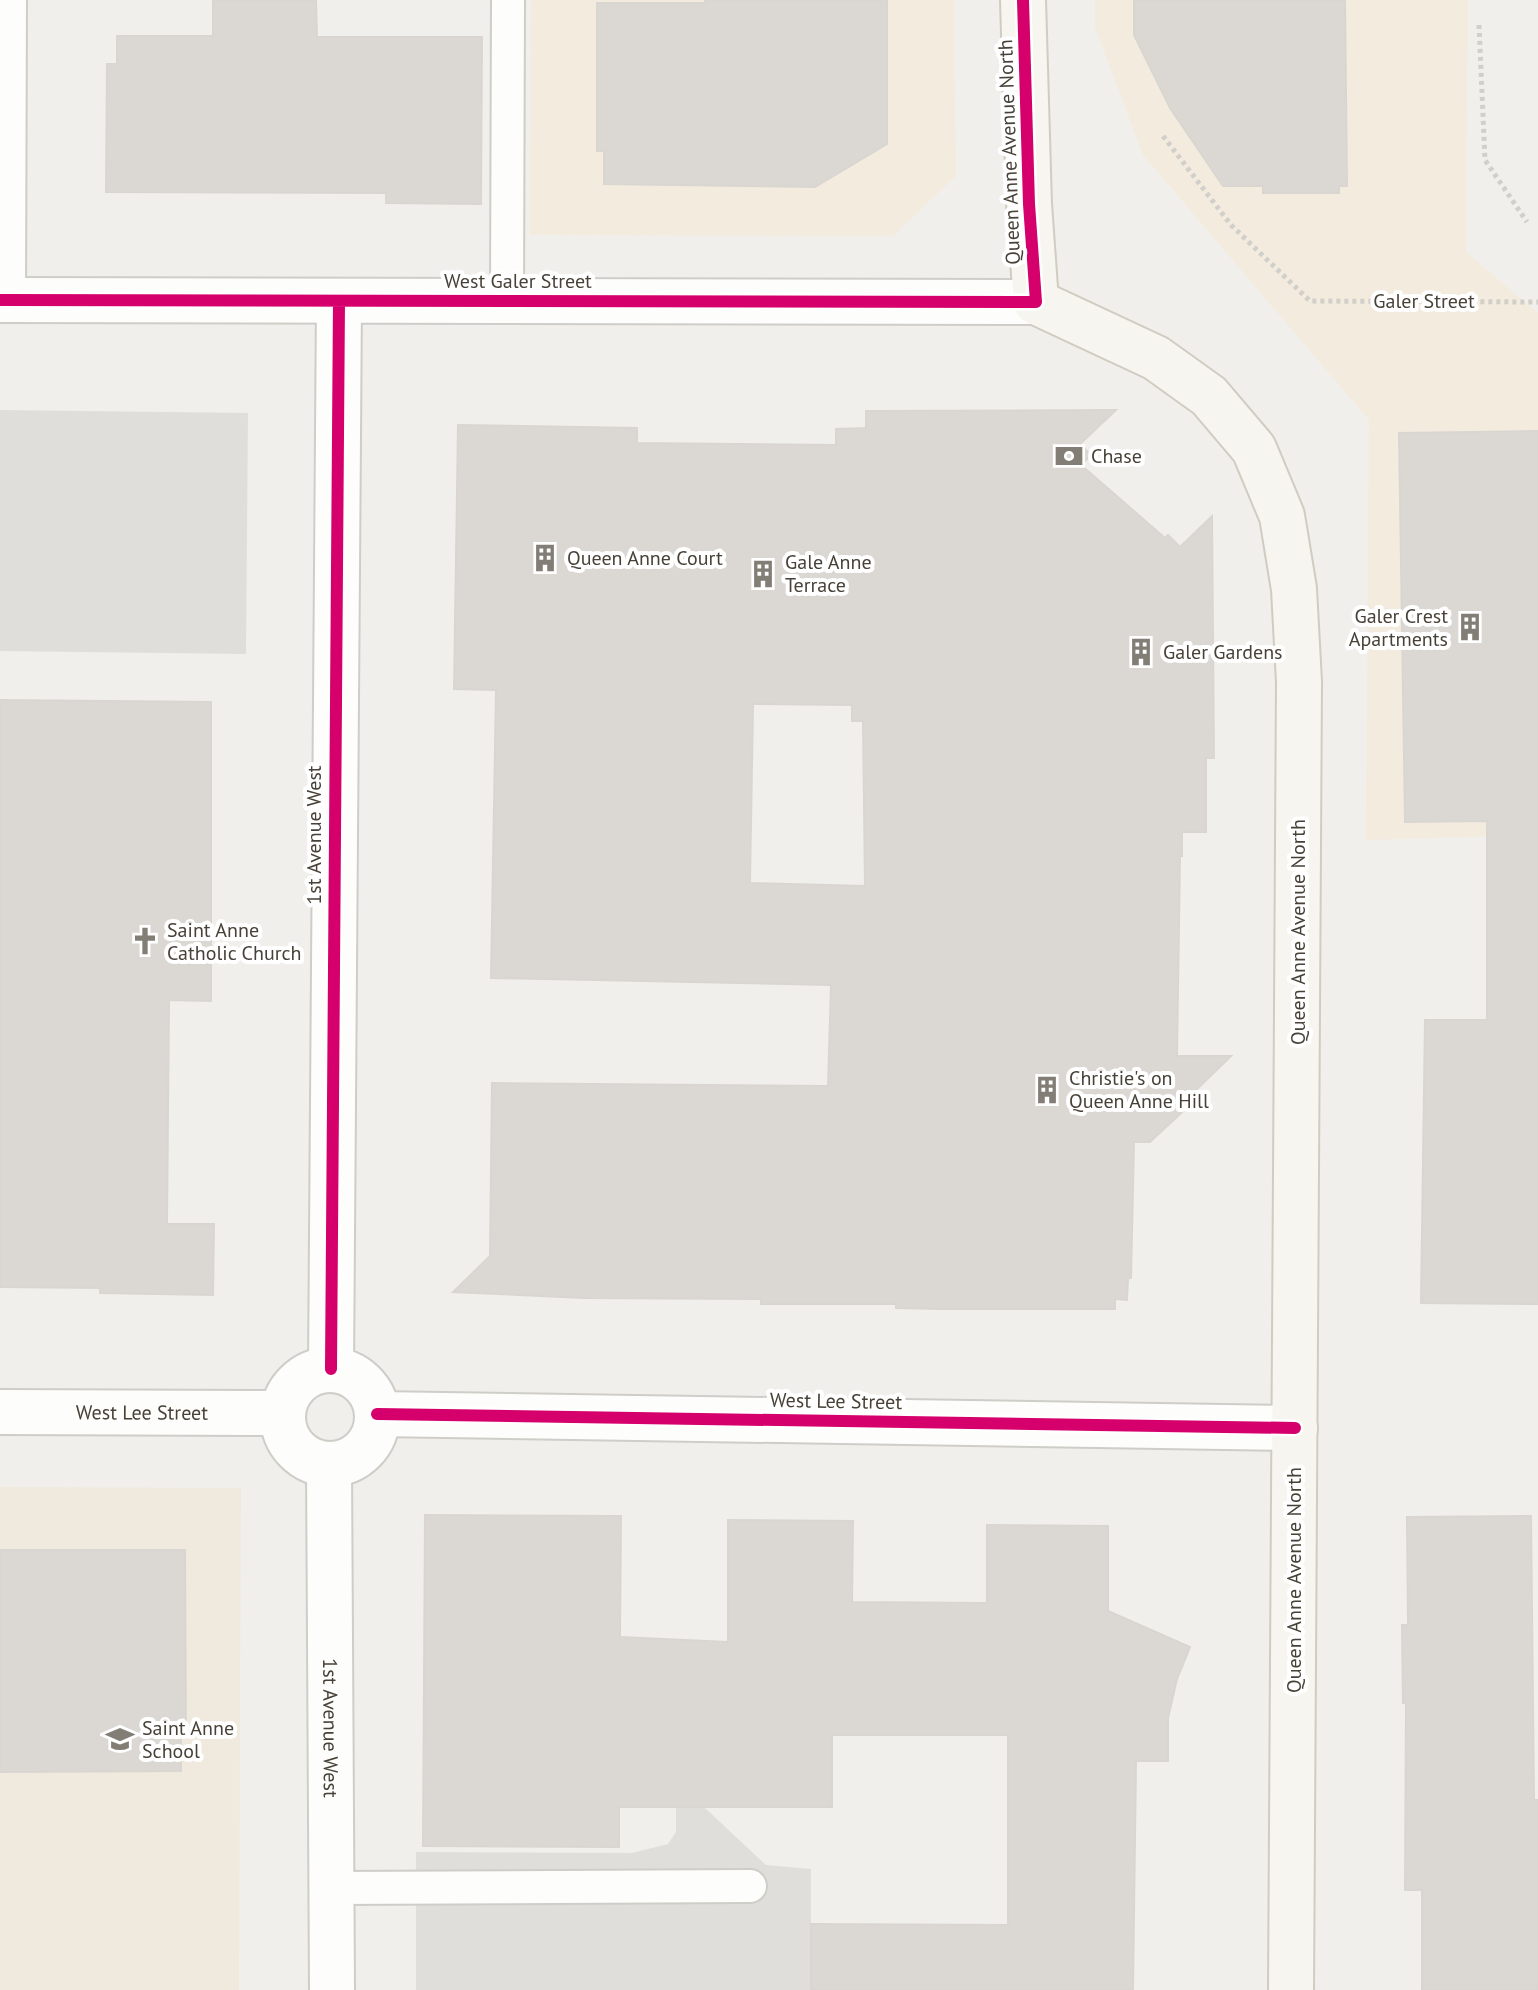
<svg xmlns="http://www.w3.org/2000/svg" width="1538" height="1990" viewBox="0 0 1538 1990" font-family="'PT Sans',sans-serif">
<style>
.commercial{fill:#f3ebde}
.education{fill:#efeadd}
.parking{fill:#e0dedb}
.building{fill:#dbd8d4;stroke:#d9d6d1;stroke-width:2;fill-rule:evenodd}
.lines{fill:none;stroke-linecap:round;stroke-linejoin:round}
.service-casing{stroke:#cfcdc8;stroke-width:36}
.minor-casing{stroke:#cfcdc8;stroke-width:48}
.tertiary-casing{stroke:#cfcdc8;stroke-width:48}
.secondary-casing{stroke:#d0ccc2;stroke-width:48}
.path{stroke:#d1cfca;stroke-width:5;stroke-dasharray:4 4;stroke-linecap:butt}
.service{stroke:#fdfdfc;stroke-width:32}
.minor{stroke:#fdfdfc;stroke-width:44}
.tertiary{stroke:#fdfdfc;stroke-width:44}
.secondary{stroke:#f7f5ef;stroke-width:44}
.cycleway-casing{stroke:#fff;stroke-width:17}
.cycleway{stroke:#d6006c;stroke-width:12}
.labels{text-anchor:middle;stroke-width:8;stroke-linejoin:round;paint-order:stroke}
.street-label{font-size:20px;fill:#474137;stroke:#fff}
.poi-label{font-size:20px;fill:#474137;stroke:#fff;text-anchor:start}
</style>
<rect width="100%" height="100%" fill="#f1efeb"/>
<path class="commercial" d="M 531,0 L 954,0 L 956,176 L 893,236 L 530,235 Z
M 1095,0 L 1468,0 L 1466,252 L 1538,313 L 1538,835 L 1366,840 L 1369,420 L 1143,155 L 1095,27 Z"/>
<path class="education" d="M 0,1487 L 241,1488 L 239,1990 L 0,1990 Z"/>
<path class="parking" d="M 0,410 L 248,413 L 246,654 L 0,651 Z
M 676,1807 L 704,1807 L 766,1865 L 811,1869 L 811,1990 L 416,1990 L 416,1852 L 632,1853 L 668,1844 L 676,1832 Z"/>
<path class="building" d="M 213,0 L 316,0 L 317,37 L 482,37 L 481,204 L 386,203 L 386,193 L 106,192 L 107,64 L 117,64 L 117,36 L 213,36 Z
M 705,0 L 887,0 L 887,144 L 815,187 L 604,184 L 604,151 L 597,151 L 597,3 L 705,3 Z
M 1134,0 L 1345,0 L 1347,186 L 1339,186 L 1339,193 L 1263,193 L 1263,186 L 1223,186 L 1170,108 L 1134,35 Z
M 1116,410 L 1080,444 L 1091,455 L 1081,465 L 1165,538 L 1168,535 L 1180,547 L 1212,516 L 1214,758 L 1206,758 L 1206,832 L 1182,832 L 1182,856 L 1180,856 L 1177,1056 L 1231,1056 L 1194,1092 L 1194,1101 L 1150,1142 L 1134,1142 L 1131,1278 L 1128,1278 L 1127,1300 L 1115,1299 L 1115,1309 L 940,1309 L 896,1308 L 896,1304 L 761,1304 L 761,1299 L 584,1298 L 453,1292 L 490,1256 L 492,1083 L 828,1086 L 831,985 L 491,978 L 496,690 L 454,689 L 458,425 L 637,428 L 637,443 L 836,445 L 836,429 L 866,428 L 866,411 ZM 753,704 L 852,705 L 852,721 L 863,721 L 865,886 L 750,883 Z
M 1538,431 L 1538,1304 L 1421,1303 L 1425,1020 L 1487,1020 L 1487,821 L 1405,822 L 1399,433 Z
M 0,700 L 211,702 L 211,1001 L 169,1000 L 167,1224 L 214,1224 L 213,1295 L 100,1293 L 100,1288 L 0,1287 Z
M 425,1515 L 621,1516 L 620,1637 L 728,1642 L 728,1520 L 853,1521 L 852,1602 L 987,1603 L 987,1525 L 1108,1526 L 1108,1611 L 1190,1647 L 1177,1679 L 1168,1718 L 1168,1761 L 1136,1761 L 1133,1990 L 811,1990 L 811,1924 L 1008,1925 L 1008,1735 L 832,1735 L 832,1807 L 619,1807 L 619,1847 L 423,1846 Z
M 1531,1516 L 1534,1800 L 1538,1800 L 1538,1990 L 1422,1990 L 1422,1890 L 1405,1890 L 1406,1703 L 1403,1703 L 1402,1625 L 1408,1625 L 1407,1517 Z
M 0,1550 L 185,1550 L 186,1734 L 181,1734 L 181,1771 L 0,1772 Z"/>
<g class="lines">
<defs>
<path id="service" d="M 507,301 L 508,0
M 333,1888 L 750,1886"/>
<g id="minor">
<path d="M 3,300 L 4,0"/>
<path d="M 331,1369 L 339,301"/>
<circle cx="330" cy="1417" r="47"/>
<path id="s1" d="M 0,1412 L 282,1413"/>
<path d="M 377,1414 L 1295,1428"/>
<path id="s2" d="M 329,1464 L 332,1990"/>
</g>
<path id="tertiary" d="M 0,300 L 1036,302"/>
<path id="secondary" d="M 1023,0 L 1029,204 L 1036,302 L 1156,358 L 1209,396 L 1254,449 L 1282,516 L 1294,589 L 1299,682 L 1291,1990"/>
</defs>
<use href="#service" class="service-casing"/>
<use href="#minor" class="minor-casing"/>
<use href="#tertiary" class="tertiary-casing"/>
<use href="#secondary" class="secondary-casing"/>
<path class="path" d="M 1479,25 L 1485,160 L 1527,222
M 1163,136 L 1231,225 L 1310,301 L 1538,302"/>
<use href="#service" class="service"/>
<use href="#minor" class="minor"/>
<use href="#tertiary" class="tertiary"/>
<use href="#secondary" class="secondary"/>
<defs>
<path id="cycleway" d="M 0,300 L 1036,302 L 1029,204 L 1023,0
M 331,1369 L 339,301
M 377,1414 L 1295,1428"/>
</defs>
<use href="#cycleway" class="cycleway-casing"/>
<use href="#cycleway" class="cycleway"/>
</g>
<defs>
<symbol id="bank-bare" viewBox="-9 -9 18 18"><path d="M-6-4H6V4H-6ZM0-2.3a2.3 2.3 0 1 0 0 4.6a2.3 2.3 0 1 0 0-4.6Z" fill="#827e76" stroke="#fff" stroke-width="2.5" paint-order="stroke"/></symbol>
<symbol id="building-bare" viewBox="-9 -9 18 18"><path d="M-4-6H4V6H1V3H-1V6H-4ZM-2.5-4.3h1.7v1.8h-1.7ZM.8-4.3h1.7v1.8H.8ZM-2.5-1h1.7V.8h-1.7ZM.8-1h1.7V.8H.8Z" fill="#827e76" stroke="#fff" stroke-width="2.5" paint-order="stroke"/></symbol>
<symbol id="church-bare" viewBox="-9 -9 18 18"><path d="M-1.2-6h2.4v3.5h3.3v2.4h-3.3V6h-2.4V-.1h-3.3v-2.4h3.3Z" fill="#827e76" stroke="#fff" stroke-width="2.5" paint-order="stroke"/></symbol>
<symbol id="school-bare" viewBox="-9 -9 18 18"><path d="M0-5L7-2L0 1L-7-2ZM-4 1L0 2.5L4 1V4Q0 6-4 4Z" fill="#827e76" stroke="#fff" stroke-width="2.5" paint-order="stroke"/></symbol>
</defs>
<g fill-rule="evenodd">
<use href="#bank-bare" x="1049" y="436" width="40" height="40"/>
<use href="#building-bare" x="525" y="538" width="40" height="40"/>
<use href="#building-bare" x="743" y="554" width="40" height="40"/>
<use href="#building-bare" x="1450" y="607" width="40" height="40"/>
<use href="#building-bare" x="1121" y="632" width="40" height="40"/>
<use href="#church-bare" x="125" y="921" width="40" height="40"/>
<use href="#building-bare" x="1027" y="1070" width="40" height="40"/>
<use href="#school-bare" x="100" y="1719" width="40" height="40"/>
</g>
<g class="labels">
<g class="street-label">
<text transform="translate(1009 152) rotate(-92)" y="7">Queen Anne Avenue North</text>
<text x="518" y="288">West Galer Street</text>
<text x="1424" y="308">Galer Street</text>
<text transform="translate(314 835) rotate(-90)" y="7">1st Avenue West</text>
<text transform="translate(1298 932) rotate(-90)" y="7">Queen Anne Avenue North</text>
<text transform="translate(836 1401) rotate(1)" y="7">West Lee Street</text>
<text dy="7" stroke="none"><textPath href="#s1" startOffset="142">West Lee Street</textPath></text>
<text transform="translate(1294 1580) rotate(-90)" y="7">Queen Anne Avenue North</text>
<text dy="7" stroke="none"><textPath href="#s2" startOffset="264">1st Avenue West</textPath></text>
</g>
<g class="poi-label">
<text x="1091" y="463">Chase</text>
<text x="567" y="565">Queen Anne Court</text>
<text x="785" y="569">Gale Anne<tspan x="785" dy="23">Terrace</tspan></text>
<text x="1448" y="623" text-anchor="end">Galer Crest<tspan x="1448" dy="23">Apartments</tspan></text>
<text x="1163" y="659">Galer Gardens</text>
<text x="167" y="937">Saint Anne<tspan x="167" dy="23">Catholic Church</tspan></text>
<text x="1069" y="1085">Christie's on<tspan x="1069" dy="23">Queen Anne Hill</tspan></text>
<text x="142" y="1735">Saint Anne<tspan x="142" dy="23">School</tspan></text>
</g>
</g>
</svg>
